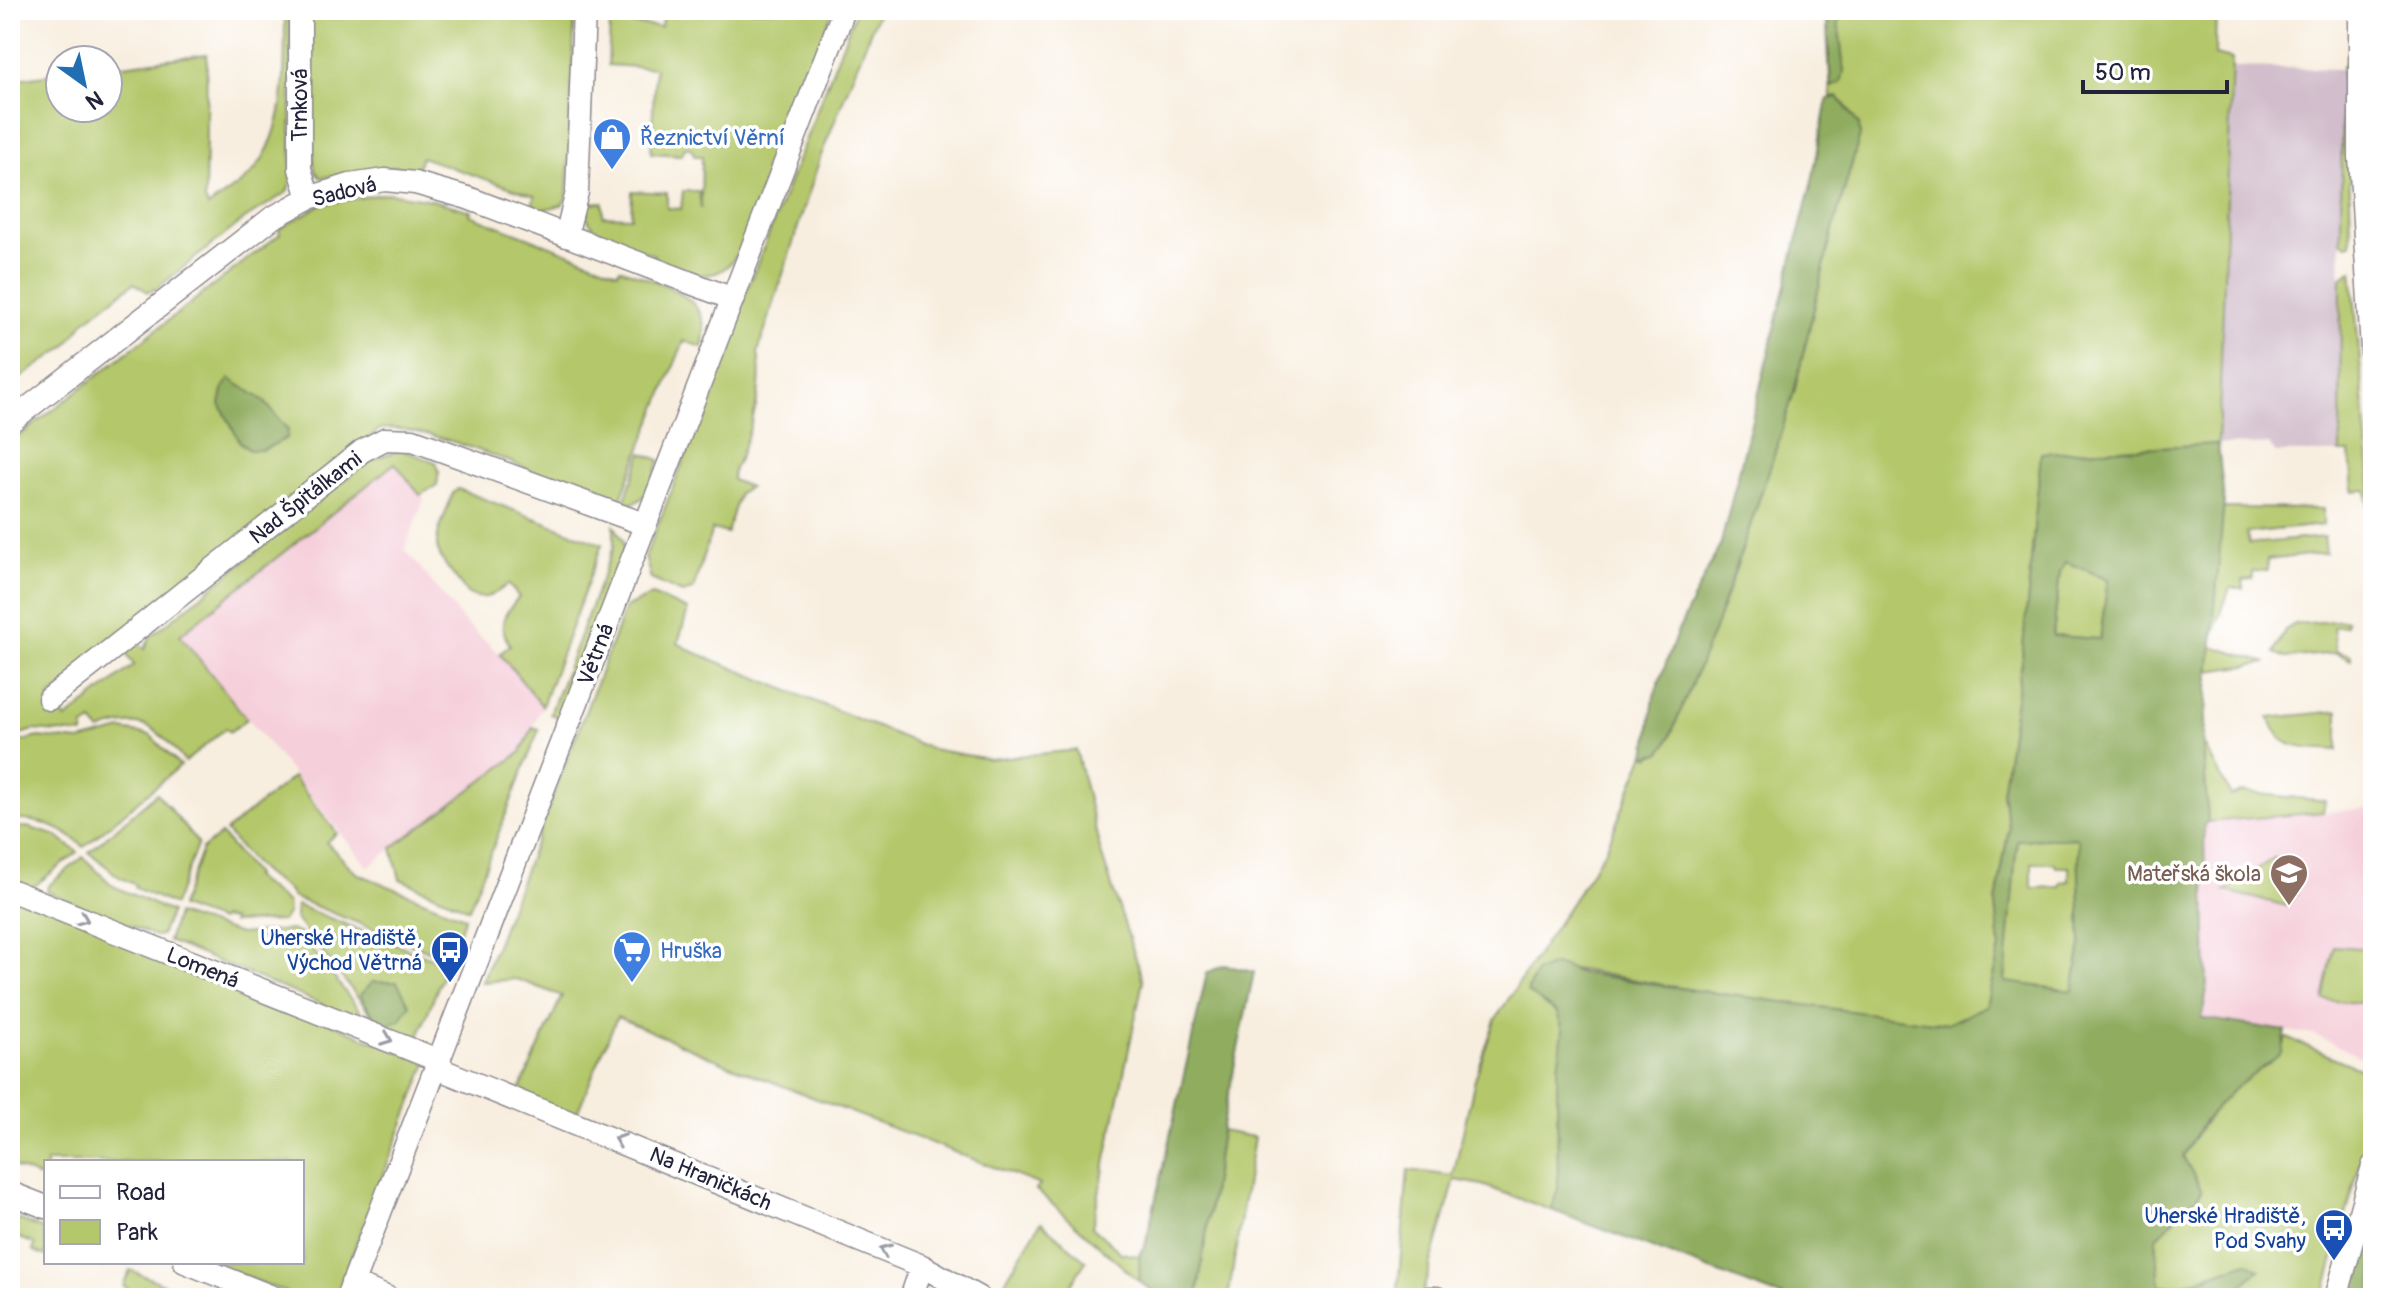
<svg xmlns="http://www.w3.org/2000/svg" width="2383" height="1308" viewBox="0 0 2383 1308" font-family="Pangolin,sans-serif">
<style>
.built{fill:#f5cfda}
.industrial{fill:#d1bdcb}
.green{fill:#b4c76a;stroke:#6b7452;stroke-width:2;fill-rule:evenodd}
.forest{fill:#8fac5e;stroke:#58674c;stroke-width:2;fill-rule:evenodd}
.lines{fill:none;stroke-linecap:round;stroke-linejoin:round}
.street-casing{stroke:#8d888d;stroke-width:25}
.street{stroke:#fff;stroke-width:22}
.oneway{stroke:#9c9ca7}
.labels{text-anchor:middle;stroke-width:7;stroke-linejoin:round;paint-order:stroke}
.street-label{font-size:22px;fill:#22223b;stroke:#fff}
.shop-label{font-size:22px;fill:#366cbe;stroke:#fff;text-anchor:start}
.education-label{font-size:22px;fill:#785e54;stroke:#fff;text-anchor:end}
.transit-label{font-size:22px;fill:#164399;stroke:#fff;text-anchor:end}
</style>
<rect width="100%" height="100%" fill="#fff"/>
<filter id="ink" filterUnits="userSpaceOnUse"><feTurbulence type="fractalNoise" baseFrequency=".0125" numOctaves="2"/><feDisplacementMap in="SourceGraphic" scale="16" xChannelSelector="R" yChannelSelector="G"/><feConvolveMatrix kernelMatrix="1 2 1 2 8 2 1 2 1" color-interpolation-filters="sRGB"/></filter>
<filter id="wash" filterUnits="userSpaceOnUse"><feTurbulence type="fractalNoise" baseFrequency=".006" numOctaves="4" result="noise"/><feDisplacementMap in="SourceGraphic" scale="32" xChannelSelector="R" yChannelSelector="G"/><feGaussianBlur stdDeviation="1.8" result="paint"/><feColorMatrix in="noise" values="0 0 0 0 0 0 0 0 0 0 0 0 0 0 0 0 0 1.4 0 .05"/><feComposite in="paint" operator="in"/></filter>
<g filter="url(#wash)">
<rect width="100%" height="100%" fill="#f8eedf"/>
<path class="built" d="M 396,463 L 424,499 L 405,549 L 466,624 L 500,654 L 542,706 L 521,752 L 368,867 L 180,634 Z
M 2373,808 L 2373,1058 L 2360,1057 L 2315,1035 L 2202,1019 L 2207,988 L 2204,823 Z"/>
<path class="industrial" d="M 2232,67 L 2341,69 L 2340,453 L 2276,453 L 2269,445 L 2218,444 Z"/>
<path class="green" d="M 285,10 L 290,10 L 292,178 L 287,192 L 246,218 L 156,289 L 148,292 L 134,283 L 86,320 L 66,346 L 19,379 L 13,392 L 17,396 L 10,405 L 10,80 L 60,73 L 60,108 L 108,108 L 108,67 L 207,54 L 205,200 L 208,207 C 223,195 245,183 256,168 C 290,124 284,62 285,10 Z
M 310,10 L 575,10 L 567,197 L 562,205 L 541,210 L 531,207 L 535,196 L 421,157 L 416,173 L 397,166 L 321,178 L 315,171 L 308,100 Z
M 663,10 L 833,10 L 742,246 C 719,291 691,273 653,260 L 654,255 C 630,245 582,237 585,203 L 603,202 L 603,216 L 631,217 L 632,191 L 667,193 L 667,208 L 681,209 L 683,191 L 699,191 L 701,209 L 702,156 L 695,156 L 691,148 L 685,148 L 681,155 L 651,153 L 655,68 L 608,65 L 610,22 L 661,27 Z
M 856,10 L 879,10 L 820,158 L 758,352 C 764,390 753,421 740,457 C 736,466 732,469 732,480 L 749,487 L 739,493 L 727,533 L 712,529 L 693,590 L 682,593 L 651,579 L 645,557 L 733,337 L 730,334 Z
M 1826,10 L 2216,10 L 2215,55 L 2232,59 L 2218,444 L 2041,453 L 2022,659 L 2002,793 L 2009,827 L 1996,903 L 2000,948 L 1986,1006 L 1947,1024 L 1693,990 L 1574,969 L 1544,1003 L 1557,1013 L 1563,1030 L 1557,1076 L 1558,1189 L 1551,1210 L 1482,1185 L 1455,1180 L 1421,1298 L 1403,1298 L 1398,1290 L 1408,1170 L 1453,1176 L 1475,1079 L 1495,1020 L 1606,849 L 1645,753 L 1651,757 L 1714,630 L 1739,560 L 1794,392 L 1832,233 L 1860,135 C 1858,120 1848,108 1838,97 L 1831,98 Z
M 2342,65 L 2347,65 L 2351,244 L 2346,245 L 2341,241 Z
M 388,193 L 432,200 L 471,211 L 470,215 L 618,272 L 620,268 C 657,283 717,295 702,347 L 684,341 L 618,505 C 564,485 431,423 380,429 L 49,698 L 66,719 L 134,665 L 123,650 L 134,641 L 145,649 L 150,637 L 370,460 L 401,450 L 436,462 L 439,471 L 437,485 L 420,495 L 395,463 L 180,635 L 247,719 L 230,732 L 226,728 L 185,762 C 158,729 145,713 100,731 L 92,722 L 84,727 L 83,734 L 34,730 L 10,737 L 10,443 L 280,234 L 279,229 L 322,204 Z
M 2352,270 L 2373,510 L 2370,520 L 2367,490 L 2353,491 L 2350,453 L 2340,453 L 2341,278 Z
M 642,453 L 660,460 C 652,480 648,505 623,505 Z
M 458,489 L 602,544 L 542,706 L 500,654 L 510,645 C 496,624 504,614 519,597 L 508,584 C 494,595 484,603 467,593 C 428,542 431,553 453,493 Z
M 2223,508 L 2323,509 L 2323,525 L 2247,533 L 2249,544 L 2324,537 L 2326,553 L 2267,560 L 2268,570 L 2252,572 L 2252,579 L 2243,580 L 2244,588 L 2230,588 L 2210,644 Z
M 614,525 L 623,540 L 624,551 L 560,718 L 550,714 L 614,546 Z
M 2066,561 L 2108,578 L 2100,639 L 2053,636 L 2060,572 Z
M 652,595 L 688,610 L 678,643 L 694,652 L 931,749 L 989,759 L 1076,750 L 1101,853 L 1143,981 L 1092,1227 L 1121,1253 L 1139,1256 L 1140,1282 L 1036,1190 L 1040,1185 L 734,1067 L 617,1017 L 575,1118 L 518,1094 L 562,996 L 516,979 L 482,982 L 625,608 Z
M 2347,620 L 2346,625 L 2333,627 L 2336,651 L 2351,655 L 2351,660 L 2336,653 L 2286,658 L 2274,653 L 2285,630 L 2295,624 Z
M 2209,645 L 2267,663 L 2208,671 Z
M 2338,711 L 2338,750 C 2303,747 2283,753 2269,718 Z
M 533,727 L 539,729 L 469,909 L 400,879 L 392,848 L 521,752 Z
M 122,730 L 150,735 L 180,766 L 84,847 C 63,828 39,818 10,820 L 10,744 L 39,737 L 80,741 Z
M 2203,743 L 2231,796 L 2241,792 L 2325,801 L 2323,812 L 2208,822 Z
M 293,777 L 337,833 L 326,842 L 356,873 L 465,917 L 449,959 L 292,897 C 286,885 277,884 265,874 C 250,861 238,846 226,831 Z
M 157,793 L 198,843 L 174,905 L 135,888 L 136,885 L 119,877 L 89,852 Z
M 27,827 L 54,835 L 78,852 L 32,888 L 10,882 L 10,828 Z
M 221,834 L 255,875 L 253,877 L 287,903 L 288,913 L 282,921 L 232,923 L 232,920 L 221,918 L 220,921 L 180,907 L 202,849 Z
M 2078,838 L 2081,945 L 2073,991 L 2004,982 L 2017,840 ZM 2032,863 L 2055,863 L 2056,867 L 2069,867 L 2069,881 L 2061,882 L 2061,887 L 2032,888 Z
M 83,857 L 113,886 L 171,912 L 161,935 L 155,936 L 47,892 L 48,886 Z
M 2275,857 L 2297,893 L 2287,906 L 2225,891 Z
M 10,891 L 427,1063 L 337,1293 L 332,1298 L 300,1298 L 209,1262 L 302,1262 L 302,1162 L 46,1162 L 46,1180 L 10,1165 Z
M 296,905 L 447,964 L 415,1045 L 386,1033 L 295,918 Z
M 177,914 L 240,934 L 290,930 L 299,933 L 370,1024 L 168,941 Z
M 2334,946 L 2373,949 L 2372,1004 L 2323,1000 Z
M 2287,1038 L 2373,1074 L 2373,1117 L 2323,1298 L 2227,1298 L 2259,1270 L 2211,1273 L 2191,1285 L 2159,1286 L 2156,1238 L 2202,1191 L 2183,1156 C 2197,1133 2212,1109 2233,1090 C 2252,1072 2278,1064 2287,1038 Z
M 1221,1131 L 1254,1137 L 1228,1298 L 1197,1298 Z
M 18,1219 L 43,1229 L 46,1256 L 33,1251 L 35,1244 L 12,1235 Z
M 1041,1222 L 1086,1261 L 1062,1298 L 995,1298 Z
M 130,1270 L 195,1297 L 195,1298 L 147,1298 L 123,1286 Z"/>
<path class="forest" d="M 1827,10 L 1837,10 L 1844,71 L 1841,83 L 1831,87 Z
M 1838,97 L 1859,125 L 1860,135 L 1832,233 L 1794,392 L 1773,459 L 1714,630 L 1667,744 L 1660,753 L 1646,756 L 1654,696 L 1677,633 L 1721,543 L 1813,177 L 1826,104 L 1828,99 Z
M 230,379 L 263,400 L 288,430 L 287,438 L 263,450 L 249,450 L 240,442 L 220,404 L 224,386 Z
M 2218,444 L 2224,501 L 2203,748 L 2208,822 L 2204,824 L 2207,988 L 2202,1018 L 2286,1031 L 2282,1053 L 2233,1090 L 2204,1121 L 2183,1156 L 2202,1191 L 2156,1238 L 2160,1286 C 2195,1285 2215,1272 2248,1262 L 2259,1270 L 2227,1298 L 1785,1298 L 1551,1210 L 1558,1189 L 1557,1076 L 1563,1030 L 1557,1013 L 1527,992 L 1536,972 L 1553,965 L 1562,966 L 1581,973 L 1693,990 L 1947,1024 L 1986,1006 L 2000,948 L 1996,903 L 2009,827 L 2002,793 L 2022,659 L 2041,453 ZM 2066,562 L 2108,579 L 2100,639 L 2053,636 L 2060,572 ZM 2078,838 L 2081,945 L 2073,991 L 2005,982 L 2017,840 Z
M 1224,965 L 1254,972 L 1221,1131 L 1197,1298 L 1161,1298 L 1140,1282 L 1139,1256 L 1145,1246 L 1207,973 Z
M 372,982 L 397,982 L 410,1005 L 400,1020 L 380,1026 L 360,995 Z
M 2366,1246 L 2373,1247 L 2373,1298 L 2345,1298 L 2358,1252 Z"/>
</g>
<g filter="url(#ink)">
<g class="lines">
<defs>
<path id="street" d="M 300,10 L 300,169 L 309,198
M 2360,10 L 2360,157 L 2373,365
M 566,236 L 577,192 L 584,10
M 10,422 L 272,218 L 309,198 L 350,185 L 385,180 L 415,183 L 468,198 L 733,299
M 49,699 L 362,451 L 385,439 L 413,440 L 644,524
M 10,890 L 440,1061
M 437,1068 L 922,1266 L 979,1298
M 10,1193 L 46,1207
M 185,1262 L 275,1298
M 352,1283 L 388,1298
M 347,1298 L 844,10
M 911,1298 L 922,1266
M 1428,1298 L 1437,1298
M 2336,1298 L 2373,1166"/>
</defs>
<use href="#street" class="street-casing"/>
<use href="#street" class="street"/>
</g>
<defs><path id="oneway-chevron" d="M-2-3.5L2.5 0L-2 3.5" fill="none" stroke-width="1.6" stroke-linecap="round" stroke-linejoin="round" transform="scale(2)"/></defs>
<g class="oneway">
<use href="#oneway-chevron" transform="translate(83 919) rotate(22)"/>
<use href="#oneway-chevron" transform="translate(387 1039) rotate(21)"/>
<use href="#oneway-chevron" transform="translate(619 1140) rotate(-158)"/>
<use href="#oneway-chevron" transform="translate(885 1250) rotate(-157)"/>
</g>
</g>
<defs>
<symbol id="shop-pin" viewBox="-11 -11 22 30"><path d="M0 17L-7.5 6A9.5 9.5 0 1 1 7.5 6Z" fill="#3f7fe0" stroke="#fff"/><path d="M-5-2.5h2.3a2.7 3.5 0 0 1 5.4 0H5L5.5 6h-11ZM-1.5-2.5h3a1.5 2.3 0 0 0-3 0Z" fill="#fff"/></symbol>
<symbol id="school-pin" viewBox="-11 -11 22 30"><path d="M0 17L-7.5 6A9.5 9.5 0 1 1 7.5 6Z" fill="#8d6e63" stroke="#fff"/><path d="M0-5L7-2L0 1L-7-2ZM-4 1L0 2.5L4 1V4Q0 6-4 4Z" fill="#fff"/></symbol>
<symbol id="bus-pin" viewBox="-11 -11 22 30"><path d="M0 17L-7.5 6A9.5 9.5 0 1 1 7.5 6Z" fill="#1a4fb4" stroke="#fff"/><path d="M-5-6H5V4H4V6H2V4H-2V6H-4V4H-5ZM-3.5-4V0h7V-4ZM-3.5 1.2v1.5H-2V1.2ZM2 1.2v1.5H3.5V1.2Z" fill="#fff"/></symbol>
<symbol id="supermarket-pin" viewBox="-11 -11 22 30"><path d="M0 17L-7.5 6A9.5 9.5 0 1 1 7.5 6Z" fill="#3f7fe0" stroke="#fff"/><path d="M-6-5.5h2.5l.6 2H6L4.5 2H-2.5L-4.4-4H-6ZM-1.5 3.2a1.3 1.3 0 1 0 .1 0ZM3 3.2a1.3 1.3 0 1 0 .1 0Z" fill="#fff"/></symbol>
</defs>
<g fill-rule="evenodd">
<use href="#shop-pin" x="590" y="115" width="44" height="60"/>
<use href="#school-pin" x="2267" y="851" width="44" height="60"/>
<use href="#bus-pin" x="428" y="928" width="44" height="60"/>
<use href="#supermarket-pin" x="610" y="928" width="44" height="60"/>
<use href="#bus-pin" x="2312" y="1206" width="44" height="60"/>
</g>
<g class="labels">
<g class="street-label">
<text transform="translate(299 105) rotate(-90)" y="8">Trnková</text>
<text transform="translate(344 191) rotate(-14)" y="8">Sadová</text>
<text transform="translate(305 497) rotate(-38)" y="8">Nad Špitálkami</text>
<text transform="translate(595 654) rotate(-69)" y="8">Větrná</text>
<text transform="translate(203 967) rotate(22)" y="8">Lomená</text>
<text transform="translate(711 1178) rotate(23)" y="8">Na Hraničkách</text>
</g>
<g class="shop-label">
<text x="640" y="145">Řeznictví Věrní</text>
<text x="660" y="958">Hruška</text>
</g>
<g class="education-label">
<text x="2261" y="881">Mateřská škola</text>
</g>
<g class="transit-label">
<text x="422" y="945">Uherské Hradiště,<tspan x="422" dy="25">Východ Větrná</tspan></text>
<text x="2306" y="1223">Uherské Hradiště,<tspan x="2306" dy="25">Pod Svahy</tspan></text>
</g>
</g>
<rect width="2383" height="1308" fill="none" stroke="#fff" stroke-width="40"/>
<rect x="44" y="1160" width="260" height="104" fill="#ffffff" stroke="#a7a7b1" stroke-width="2"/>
<rect x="60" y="1186" width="40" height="12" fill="#ffffff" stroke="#a7a7b1" stroke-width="2"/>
<text x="116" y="1200" font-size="24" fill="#22223b">Road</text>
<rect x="60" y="1220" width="40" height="24" fill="#b4c76a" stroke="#a7a7b1" stroke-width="2"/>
<text x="116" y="1240" font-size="24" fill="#22223b">Park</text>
<g transform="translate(84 84) rotate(147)"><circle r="38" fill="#ffffff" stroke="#a7a7b1" stroke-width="2"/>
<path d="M0-6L14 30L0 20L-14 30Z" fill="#1f6fb2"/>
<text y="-12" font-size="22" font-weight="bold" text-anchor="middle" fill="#22223b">N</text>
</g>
<path d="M2083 80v12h144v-12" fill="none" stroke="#22223b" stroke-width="4"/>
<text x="2095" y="80" font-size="24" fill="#22223b" stroke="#ffffff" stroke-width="6" paint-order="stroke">50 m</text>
</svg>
